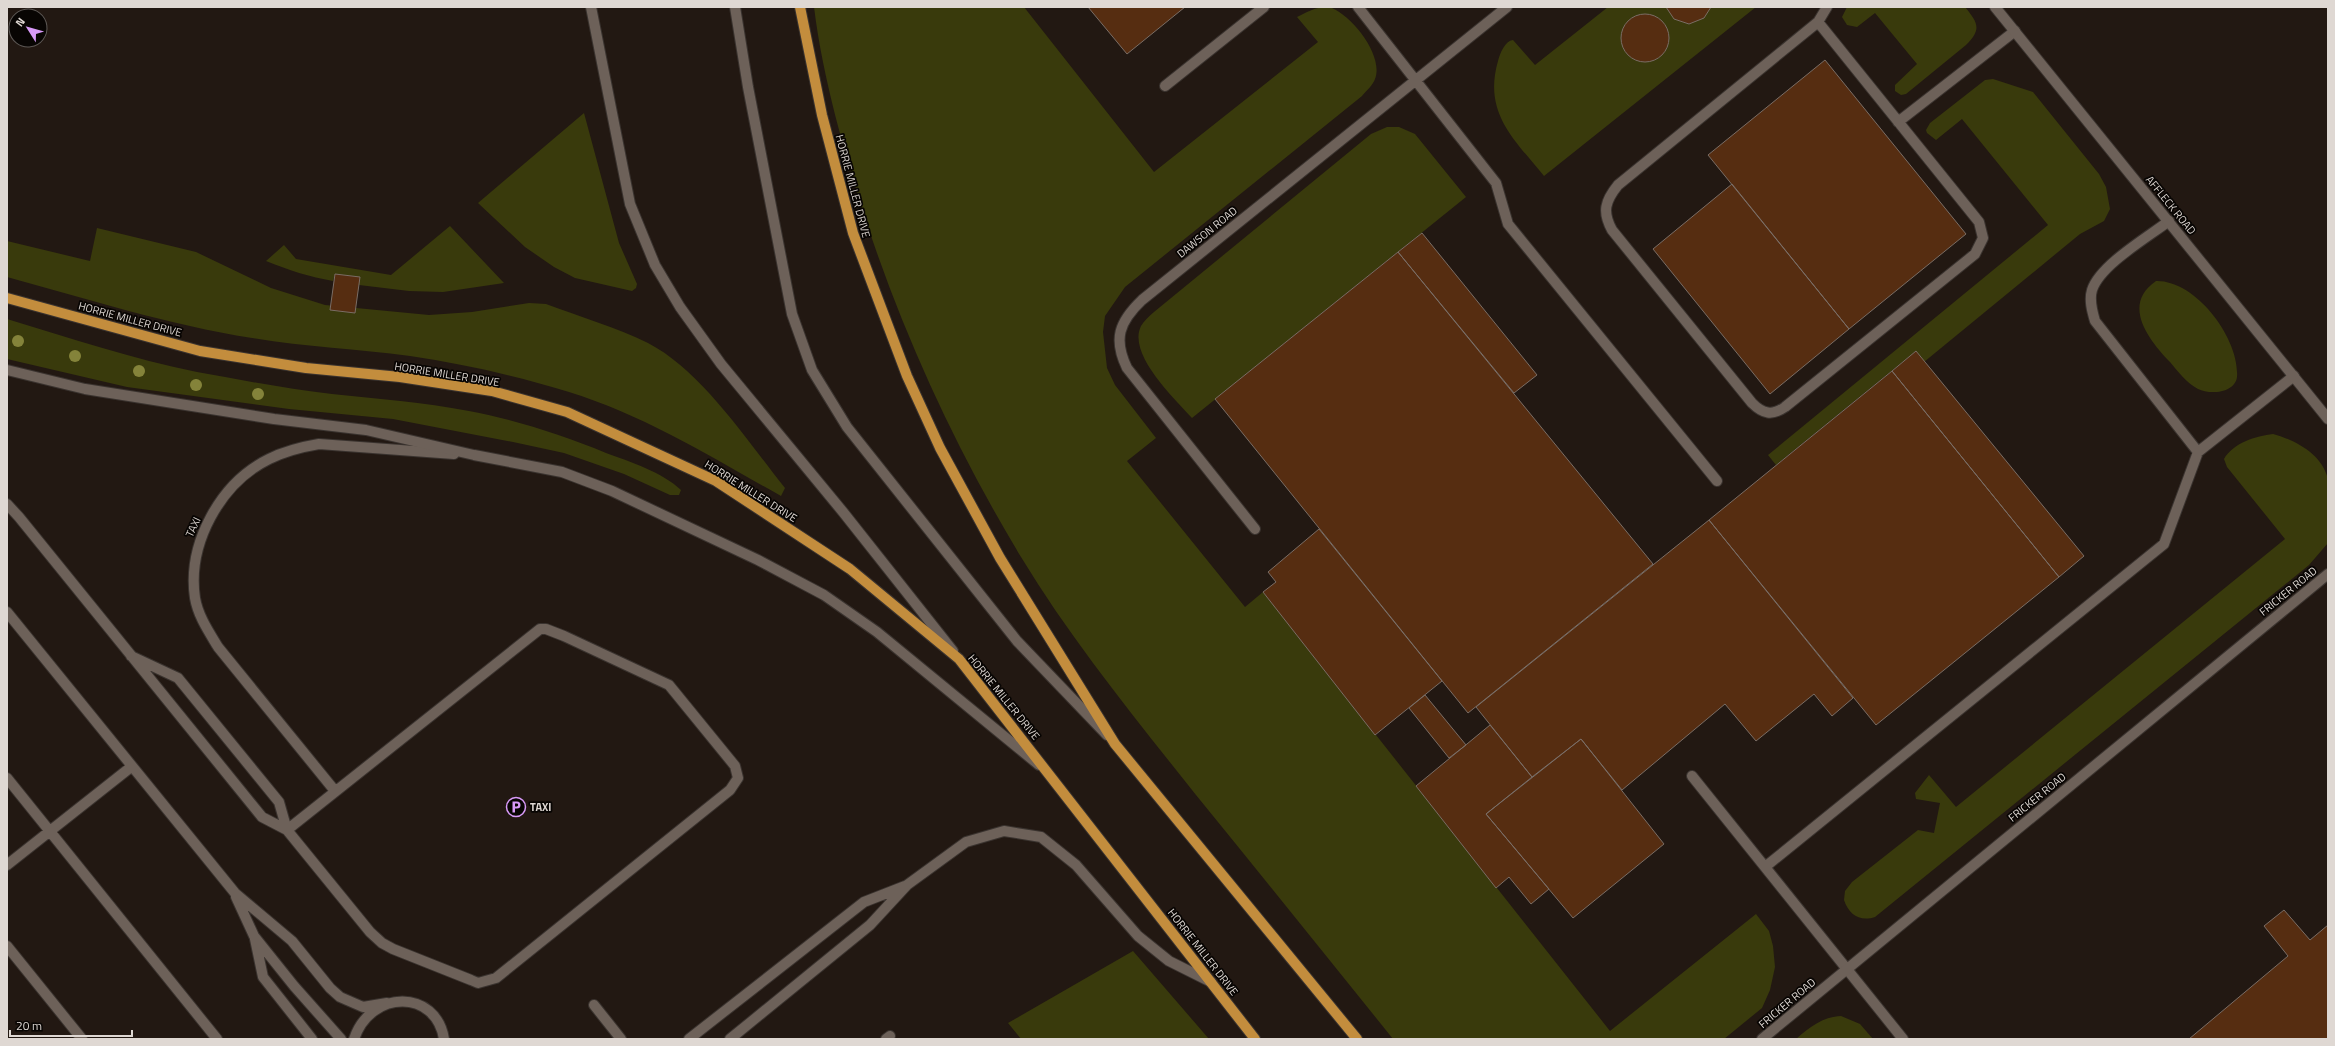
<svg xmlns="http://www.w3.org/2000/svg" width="2335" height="1046" viewBox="0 0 2335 1046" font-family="'Titillium Web',sans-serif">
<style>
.green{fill:#393a0c}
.building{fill:#562d11;stroke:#7a6d65}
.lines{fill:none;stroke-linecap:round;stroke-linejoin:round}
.service-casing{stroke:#3a332f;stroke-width:12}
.minor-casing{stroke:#3a332f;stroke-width:12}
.primary-casing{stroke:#3a332f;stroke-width:12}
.service{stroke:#6d6159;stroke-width:10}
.minor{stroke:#6d6159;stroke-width:10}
.primary{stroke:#c38d3d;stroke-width:10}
.tree{fill:#84833a}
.labels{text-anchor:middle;stroke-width:3.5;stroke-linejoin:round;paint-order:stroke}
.street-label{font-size:11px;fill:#dfd8d3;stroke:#080503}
.poi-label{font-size:11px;font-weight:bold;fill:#dfd8d3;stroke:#080503;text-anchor:start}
</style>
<rect width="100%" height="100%" fill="#221812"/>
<path class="green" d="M 814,7 L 1024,7 L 1154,172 L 1318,42 L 1297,17 C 1307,12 1321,4 1332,8 C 1353,17 1384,56 1375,79 C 1373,85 1366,91 1362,96 L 1125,287 L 1105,316 L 1103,332 L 1107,368 L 1115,385 L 1156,438 L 1127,461 L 1245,607 L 1263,592 L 1610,1031 L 1756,914 L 1769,931 L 1773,946 L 1775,967 L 1770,990 L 1762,1008 L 1724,1039 L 1393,1039 C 1328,958 1262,876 1196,795 C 1135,718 1072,641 1021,557 C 957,451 906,341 867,224 C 845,154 823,80 814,7 Z
M 1608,7 L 1756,7 L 1544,176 C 1514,139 1483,113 1498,61 C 1500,53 1505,41 1513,40 L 1535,65 Z
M 1847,7 L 1965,7 C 1978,23 1982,29 1966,45 L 1906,94 L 1901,95 L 1895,91 L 1895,85 L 1917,64 L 1875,13 L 1857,27 L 1847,25 L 1842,17 Z
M 1993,79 L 2033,92 L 2099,174 L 2106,187 L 2110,209 L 2104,221 L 2080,234 L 1924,362 L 1916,351 L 1776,465 L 1768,455 L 2048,225 L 1962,119 L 1936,140 L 1927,133 L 1926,130 L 1930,123 L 1985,80 Z
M 584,113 L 619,243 L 637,284 L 636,288 L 632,291 L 575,278 L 554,267 L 525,247 L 478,203 Z
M 1387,127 L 1399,127 L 1415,134 L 1466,197 L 1192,418 C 1175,399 1127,354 1141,326 C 1144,321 1149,316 1154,312 L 1371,134 Z
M 450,226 L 504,283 L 443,292 L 409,291 L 359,285 L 335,274 L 333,281 C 310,277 288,270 266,261 L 284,245 L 296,259 L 391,275 Z
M 97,228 L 196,252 L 271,288 L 325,305 L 429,315 L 472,312 L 529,303 L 546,304 C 578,316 618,328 648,343 C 702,371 748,442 785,488 L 781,496 C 711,457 646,416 569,392 C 517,376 464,364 410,356 C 357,349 304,347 252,338 C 169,325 88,299 7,277 L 7,241 L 90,261 Z
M 2156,281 C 2196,280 2240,339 2237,377 C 2235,393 2210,395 2198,389 C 2187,383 2178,372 2170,362 C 2149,340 2121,305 2156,281 Z
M 7,319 C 70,338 133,359 197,372 C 242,380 287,389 332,394 C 378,399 423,402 469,411 C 516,420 562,435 606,453 C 631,462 662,472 681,490 L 679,495 L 670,495 L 624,474 L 564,453 L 513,442 L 393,419 L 289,409 L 127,387 L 7,359 Z
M 2273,434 C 2295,440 2322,454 2328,479 C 2331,492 2328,528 2328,543 L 2309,565 L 1875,917 C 1860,922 1849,915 1844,900 L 1845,891 L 1852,882 L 1918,830 L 1934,833 L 1940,803 L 1916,799 L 1915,793 L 1929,775 L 1956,807 L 2285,539 L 2227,467 L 2224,459 C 2233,443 2256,436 2273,434 Z
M 1133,951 L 1209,1039 L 1021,1039 L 1008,1023 Z
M 1841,1016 L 1860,1024 L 1873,1039 L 1796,1039 C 1810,1027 1822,1017 1841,1016 Z"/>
<path class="building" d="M 1088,7 L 1185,7 L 1127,54 Z
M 1666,7 L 1711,7 L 1704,18 L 1689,24 L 1674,19 Z
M1621 38a24 24 0 1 1 48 0a24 24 0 1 1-48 0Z
M 1825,60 L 1966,234 L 1849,329 L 1708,155 Z
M 1732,184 L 1849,329 L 1770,394 L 1653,249 Z
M 1422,233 L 1537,375 L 1514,393 L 1398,252 Z
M 1398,252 L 1653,564 L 1468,713 L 1215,399 Z
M 335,274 L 360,277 L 355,313 L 330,310 Z
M 1916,351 L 2084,556 L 2059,577 L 1892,371 Z
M 1892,371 L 2059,577 L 1876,725 L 1709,520 Z
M 1709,520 L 1853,698 L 1832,716 L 1814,694 L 1756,741 L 1725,704 L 1622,790 L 1581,739 L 1532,777 L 1476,707 Z
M 1319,529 L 1442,681 L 1375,735 L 1263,592 L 1276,582 L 1268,572 Z
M 1425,695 L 1466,745 L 1449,758 L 1409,708 Z
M 1490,725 L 1532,777 L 1486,814 L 1549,889 L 1531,904 L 1509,877 L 1496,888 L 1416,786 Z
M 1581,739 L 1664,844 L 1573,918 L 1486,814 Z
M 2284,910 L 2310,940 L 2328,925 L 2328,1039 L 2189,1039 L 2288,956 L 2264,926 Z"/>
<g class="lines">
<defs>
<path id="service" d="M 1358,7 L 1496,183 L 1508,224 L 1717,481
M 1818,22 L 1979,222 L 1983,238 L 1975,254 L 1785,407 C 1772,416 1763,414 1752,403 L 1612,230 C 1602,212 1605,201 1618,185 Z
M 1818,22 L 1827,7
M 1165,86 L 1264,7
M 1898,122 L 2015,31
M 2169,221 C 2148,237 2100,265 2092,290 C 2089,300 2092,311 2095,321 L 2198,452
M 7,504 L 19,517 L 262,817 L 287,830 L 370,932 L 382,943 L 393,949 L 471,980 L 478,983 L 496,978 L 730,790 L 738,778 L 735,766 L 669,685 L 564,636 L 546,629 L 540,629 L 287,830 L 279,802 L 178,678 L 131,656
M 1255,529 L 1127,368 C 1113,339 1119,322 1142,300 L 1507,7
M 7,612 L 235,893 L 292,941 L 330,988 L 340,997 L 363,1007 L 387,1003
M 1692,776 L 1903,1039
M 7,778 L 217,1039
M 335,791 L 218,647 C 209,632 198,616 195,598 C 187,544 220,483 269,459 C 285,451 301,447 319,444 L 454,454
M 7,865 L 131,767
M 1765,867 L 2164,544 L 2198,452 L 2294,376
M 236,897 L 254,936 L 294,986 L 341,1039
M 255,939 L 263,977 L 312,1039
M 7,946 L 82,1039
M 594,1005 L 621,1039
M 354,1039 C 371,989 436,989 444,1039
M 689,1039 L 864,902 L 905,886
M 730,1039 L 870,925 L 907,885 L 966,842 L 1004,831 L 1041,837 L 1076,865 L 1138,936 L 1169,961 L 1211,982
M 886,1039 L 890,1036"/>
<path id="minor" d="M 591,7 L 630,204 L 655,265 L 680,307 L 721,364 L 843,512 L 953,651
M 735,7 L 748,87 L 792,314 L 812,370 L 847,427 L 1017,641 L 1107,735
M 1995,7 L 2328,419
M 7,370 L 85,389 L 274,419 L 366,430 L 474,455 L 562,472 L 612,491 L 758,560 L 824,595 L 877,632 L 1039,765
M 1762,1039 L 2328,574"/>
<path id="primary" d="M 800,7 L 822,115 L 853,233 L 907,376 L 940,448 L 1000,558 L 1115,744 L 1357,1039
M 7,298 L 200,351 L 306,368 L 400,377 L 492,391 L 567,412 L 716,481 L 850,569 L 959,659 L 1255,1039"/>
</defs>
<use href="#service" class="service-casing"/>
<use href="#minor" class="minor-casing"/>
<use href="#primary" class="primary-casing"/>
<use href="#service" class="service"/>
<use href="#minor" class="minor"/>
<use href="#primary" class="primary"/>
</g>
<g class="tree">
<circle cx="18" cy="341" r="6"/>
<circle cx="75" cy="356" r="6"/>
<circle cx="139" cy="371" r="6"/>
<circle cx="196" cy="385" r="6"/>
<circle cx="258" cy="394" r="6"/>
</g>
<defs>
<symbol id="parking-ring" viewBox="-11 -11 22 22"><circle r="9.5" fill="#080503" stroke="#d89af8" stroke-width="1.5"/><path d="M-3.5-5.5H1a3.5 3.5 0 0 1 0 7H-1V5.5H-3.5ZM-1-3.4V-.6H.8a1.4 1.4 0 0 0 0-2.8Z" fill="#d89af8"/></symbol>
</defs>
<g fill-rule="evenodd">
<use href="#parking-ring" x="505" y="796" width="22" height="22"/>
</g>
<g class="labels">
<g class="street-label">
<text transform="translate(853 186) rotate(75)" y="4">HORRIE MILLER DRIVE</text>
<text transform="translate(2171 205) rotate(51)" y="4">AFFLECK ROAD</text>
<text transform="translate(1207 232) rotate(-39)" y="4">DAWSON ROAD</text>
<text transform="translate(130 319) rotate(15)" y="4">HORRIE MILLER DRIVE</text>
<text transform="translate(447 374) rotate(9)" y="4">HORRIE MILLER DRIVE</text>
<text transform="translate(751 491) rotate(32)" y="4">HORRIE MILLER DRIVE</text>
<text transform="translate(193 527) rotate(-65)" y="4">TAXI</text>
<text transform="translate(2288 591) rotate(-39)" y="4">FRICKER ROAD</text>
<text transform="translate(1004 697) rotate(51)" y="4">HORRIE MILLER DRIVE</text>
<text transform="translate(2037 797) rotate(-39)" y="4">FRICKER ROAD</text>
<text transform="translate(1203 952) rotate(52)" y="4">HORRIE MILLER DRIVE</text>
<text transform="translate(1787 1003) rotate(-40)" y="4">FRICKER ROAD</text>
</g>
<g class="poi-label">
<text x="530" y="811">TAXI</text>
</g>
</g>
<rect width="2335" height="1046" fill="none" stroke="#dfd8d3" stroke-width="16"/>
<g transform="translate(28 28) rotate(307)"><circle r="19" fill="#080503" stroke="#5e5956"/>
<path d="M0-3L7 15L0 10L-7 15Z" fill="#d89af8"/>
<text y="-6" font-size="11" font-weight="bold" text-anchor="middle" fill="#dfd8d3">N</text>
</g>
<path d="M10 1030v6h122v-6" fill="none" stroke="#dfd8d3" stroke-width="2"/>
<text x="16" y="1030" font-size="12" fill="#dfd8d3" stroke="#080503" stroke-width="3" paint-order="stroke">20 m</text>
</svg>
